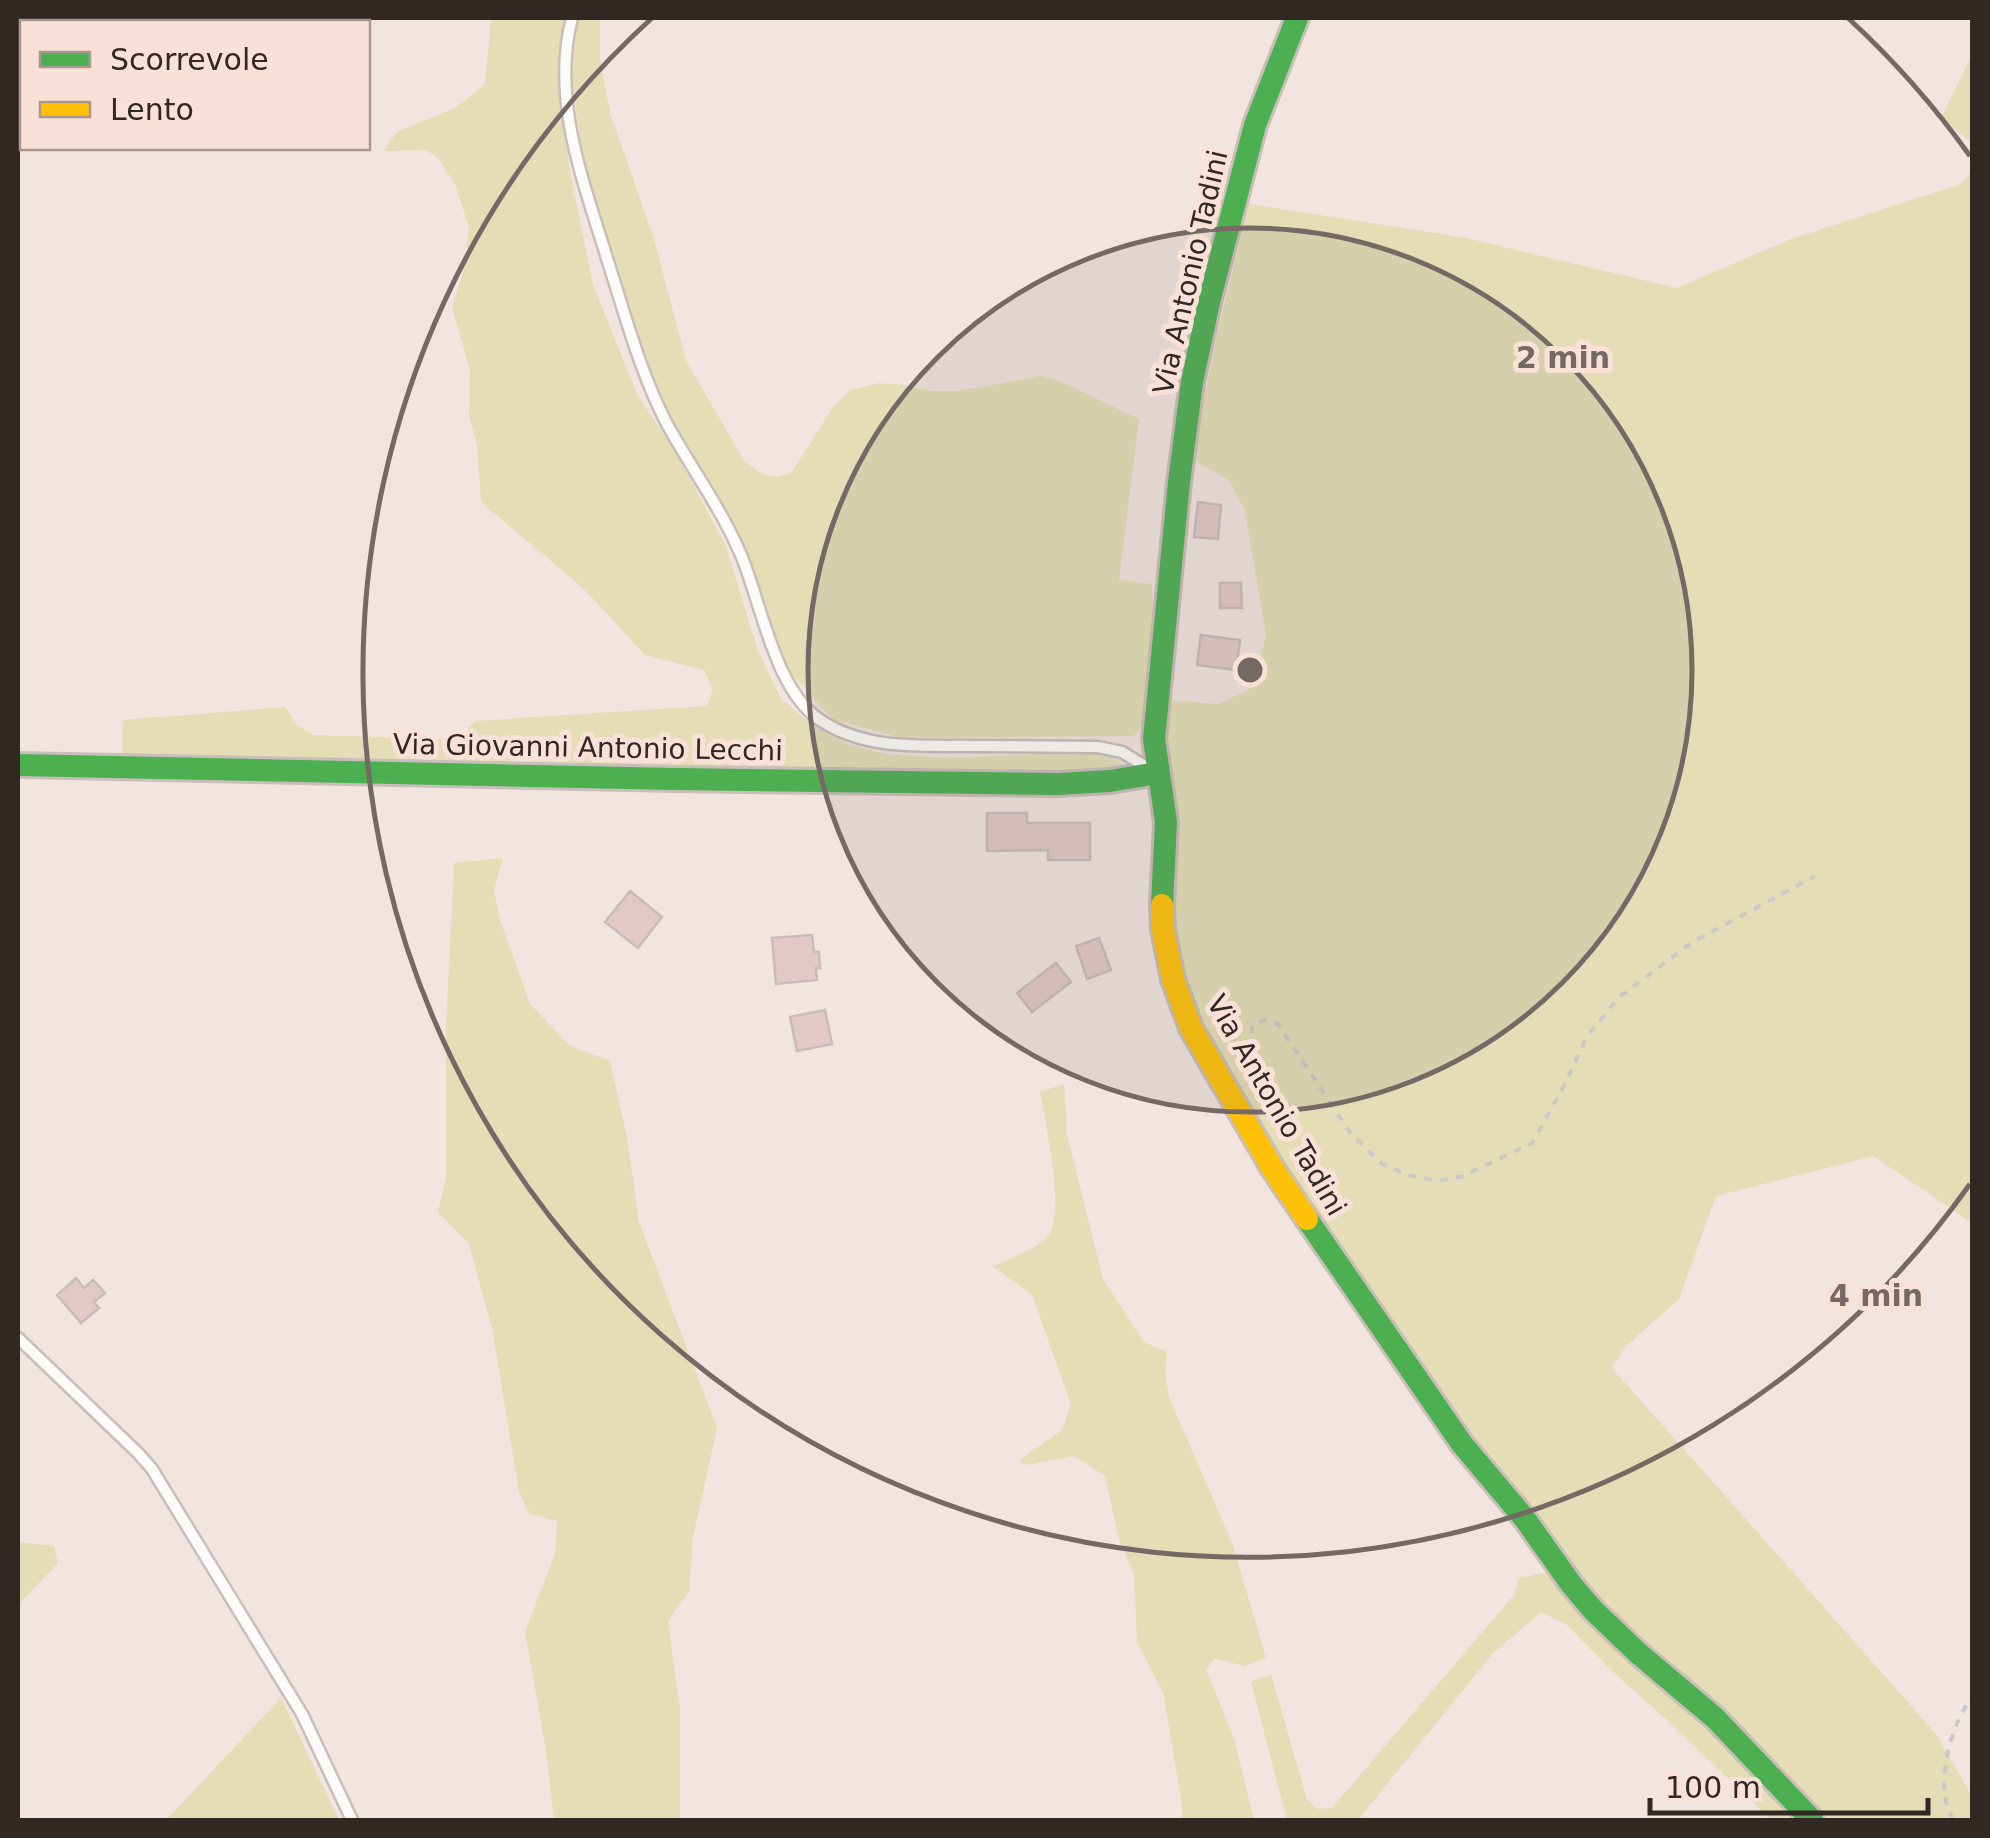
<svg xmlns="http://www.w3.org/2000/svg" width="1990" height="1838" viewBox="0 0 1990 1838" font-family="'DejaVu Sans',sans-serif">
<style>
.green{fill:#e4ddb6}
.building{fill:#e2c8c8;stroke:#c8bcbb;stroke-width:2.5}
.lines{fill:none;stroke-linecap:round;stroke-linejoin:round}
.lane-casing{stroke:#c9beba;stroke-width:15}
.fast-casing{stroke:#c9beba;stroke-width:28}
.slow-casing{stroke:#c9beba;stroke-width:28}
.path{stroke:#cdc8c7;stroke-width:4;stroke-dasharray:8 8;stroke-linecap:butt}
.lane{stroke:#fdfbfa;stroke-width:10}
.fast{stroke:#4caf50;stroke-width:22}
.slow{stroke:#ffc107;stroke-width:22}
.ring{fill:none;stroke:#756965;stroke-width:5}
.labels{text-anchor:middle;stroke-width:10;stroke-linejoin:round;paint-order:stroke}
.street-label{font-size:28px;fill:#312723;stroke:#fae1d7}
.centre{fill:#756965;stroke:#fae1d7;stroke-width:5}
.ring-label{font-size:30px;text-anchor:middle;font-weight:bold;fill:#756965;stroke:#fae1d7;stroke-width:10;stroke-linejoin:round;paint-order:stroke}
</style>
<rect width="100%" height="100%" fill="#f2e4df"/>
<path class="green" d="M 491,18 L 565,18 L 559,84 L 570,172 L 593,285 L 637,394 L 676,453 L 726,546 L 757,648 L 781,699 L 815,727 L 849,745 L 886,754 L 949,758 L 1083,752 L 1111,755 L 1121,764 L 1101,774 L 122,764 L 123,720 L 285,707 L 297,725 L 314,735 L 450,739 L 464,733 L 475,721 L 707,706 L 713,688 L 704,670 L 645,655 L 585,590 L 481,502 L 477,444 L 469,416 L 470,370 L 452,307 L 465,265 L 469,227 L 455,184 L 438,158 L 426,150 L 383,151 L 397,132 L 457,107 L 485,84 Z
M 578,18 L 600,18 L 600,58 L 610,113 L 654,239 L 686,361 L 745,462 L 763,474 L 779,477 L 792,472 L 835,404 L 851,390 L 878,383 L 904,385 L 930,391 L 960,391 L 1041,376 L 1060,381 L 1139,419 L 1119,580 L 1152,584 L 1154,643 L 1146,720 L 1134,736 L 901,738 L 832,719 L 788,670 L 739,557 L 679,431 L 638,354 L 587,183 L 571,78 Z
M 1972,55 L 1972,143 L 1941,118 Z
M 1972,171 L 1972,1223 L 1873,1156 L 1716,1196 L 1679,1299 L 1625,1347 L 1612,1368 L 1936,1734 L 1972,1796 L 1972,1820 L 1826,1820 L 1754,1741 L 1627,1633 L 1443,1407 L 1215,1055 L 1185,986 L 1171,924 L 1162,700 L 1218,704 L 1253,687 L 1266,635 L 1245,511 L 1229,480 L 1192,459 L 1217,334 L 1249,204 L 1461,237 L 1677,288 L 1791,239 L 1961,184 Z
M 503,858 L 494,890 L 499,917 L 530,1004 L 570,1046 L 610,1061 L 627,1137 L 639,1222 L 717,1428 L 693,1537 L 689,1591 L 668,1621 L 680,1710 L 680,1820 L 554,1820 L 545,1744 L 525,1632 L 555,1554 L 557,1521 L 530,1514 L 519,1492 L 492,1328 L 469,1244 L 438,1212 L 446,1178 L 446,1027 L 454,863 Z
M 1064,1084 L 1067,1134 L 1103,1279 L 1144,1342 L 1167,1352 L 1165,1373 L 1169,1397 L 1233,1545 L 1266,1658 L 1244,1666 L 1214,1658 L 1206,1670 L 1234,1738 L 1254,1820 L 1182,1820 L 1182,1805 L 1163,1692 L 1137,1642 L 1134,1575 L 1119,1539 L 1105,1476 L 1074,1456 L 1026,1465 L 1019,1461 L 1062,1430 L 1071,1404 L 1032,1295 L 992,1266 C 1008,1260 1036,1250 1047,1237 C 1067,1216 1045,1120 1040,1092 Z
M 18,1542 L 54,1546 L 58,1563 L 18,1605 Z
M 1552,1571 L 1802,1820 L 1771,1820 L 1666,1719 L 1615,1674 L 1567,1625 L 1541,1612 L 1493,1653 L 1358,1820 L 1287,1820 L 1251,1682 L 1271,1674 L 1307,1800 L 1318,1809 L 1332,1808 L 1514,1595 L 1519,1578 Z
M 281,1698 L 339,1820 L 166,1820 Z"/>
<path class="building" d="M 1198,502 L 1221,505 L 1218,539 L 1194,537 Z
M 1220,583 L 1241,583 L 1242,608 L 1220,608 Z
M 1201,635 L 1240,640 L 1236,670 L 1197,665 Z
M 987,813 L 1027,813 L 1027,823 L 1090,823 L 1090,860 L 1048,860 L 1048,850 L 987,851 Z
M 630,891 L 662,917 L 638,948 L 605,922 Z
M 812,935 L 814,952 L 819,952 L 820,968 L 816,968 L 817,980 L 776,984 L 772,938 Z
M 1099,938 L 1111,970 L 1087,979 L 1076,946 Z
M 1056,963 L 1071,982 L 1032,1012 L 1017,993 Z
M 825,1010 L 832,1044 L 797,1051 L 790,1017 Z
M 76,1278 L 84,1288 L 93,1280 L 105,1293 L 94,1302 L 99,1308 L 81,1323 L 57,1295 Z"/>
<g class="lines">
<defs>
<path id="lane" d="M 572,18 C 550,102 586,188 610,268 C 627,321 641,374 667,424 C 691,468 721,508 741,555 C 762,605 775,693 823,722 C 869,751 925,745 977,746 C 1018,746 1058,747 1098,747 L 1122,752 L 1148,768
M 18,1338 L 138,1453 L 152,1469 L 302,1714 L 352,1820"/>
<path id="fast" d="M 18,765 L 676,779 L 1058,784 L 1110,781 L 1157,773
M 1162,905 L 1166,822 L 1154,739 L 1179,482 L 1192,382 L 1209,302 L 1255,125 L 1297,18
M 1307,1219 L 1462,1444 L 1525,1519 L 1571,1584 L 1593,1610 L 1638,1653 L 1715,1718 L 1812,1820"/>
<path id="slow" d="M 1162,905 L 1163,930 L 1173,979 L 1191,1028 L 1273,1169 L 1307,1219"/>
</defs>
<use href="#lane" class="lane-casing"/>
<use href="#fast" class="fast-casing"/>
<use href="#slow" class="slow-casing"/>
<path class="path" d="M 1259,1097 L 1253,1061 L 1252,1025 L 1264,1020 L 1278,1024 L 1351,1134 L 1382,1164 L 1408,1175 L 1438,1181 L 1463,1176 L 1532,1143 L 1563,1088 L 1586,1038 L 1618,998 L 1691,943 L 1815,876
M 1953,1820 C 1950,1813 1946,1805 1945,1797 C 1941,1765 1953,1722 1972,1697"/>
<use href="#lane" class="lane"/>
<use href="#fast" class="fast"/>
<use href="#slow" class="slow"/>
</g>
<circle cx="1250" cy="670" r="442" fill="#756965" fill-opacity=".12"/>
<g class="ring">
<circle cx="1250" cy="670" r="442"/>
<path d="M1970 1184A885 885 0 1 1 652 18M1848 18A885 885 0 0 1 1970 156"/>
</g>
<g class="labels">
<g class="street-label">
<text transform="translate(1190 272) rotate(-77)" y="10">Via Antonio Tadini</text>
<text transform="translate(588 747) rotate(1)" y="10">Via Giovanni Antonio Lecchi</text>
<text transform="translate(1277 1105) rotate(60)" y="10">Via Antonio Tadini</text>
</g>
</g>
<circle cx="1250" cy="670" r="15" class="centre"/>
<g class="ring-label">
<text x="1563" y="368">2 min</text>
<text x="1876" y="1306">4 min</text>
</g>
<rect width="1990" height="1838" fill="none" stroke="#312723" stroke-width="40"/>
<rect x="20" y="20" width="350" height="130" fill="#fae1d7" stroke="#aa978f" stroke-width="2.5"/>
<rect x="40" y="52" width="50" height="15" fill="#4caf50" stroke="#aa978f" stroke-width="2.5"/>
<text x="110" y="70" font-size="30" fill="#312723">Scorrevole</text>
<rect x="40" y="102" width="50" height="15" fill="#ffc107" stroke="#aa978f" stroke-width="2.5"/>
<text x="110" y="120" font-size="30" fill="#312723">Lento</text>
<path d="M1650 1798v15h278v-15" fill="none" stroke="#312723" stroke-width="5"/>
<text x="1665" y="1798" font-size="30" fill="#312723" stroke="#fae1d7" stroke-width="8" paint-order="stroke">100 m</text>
</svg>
